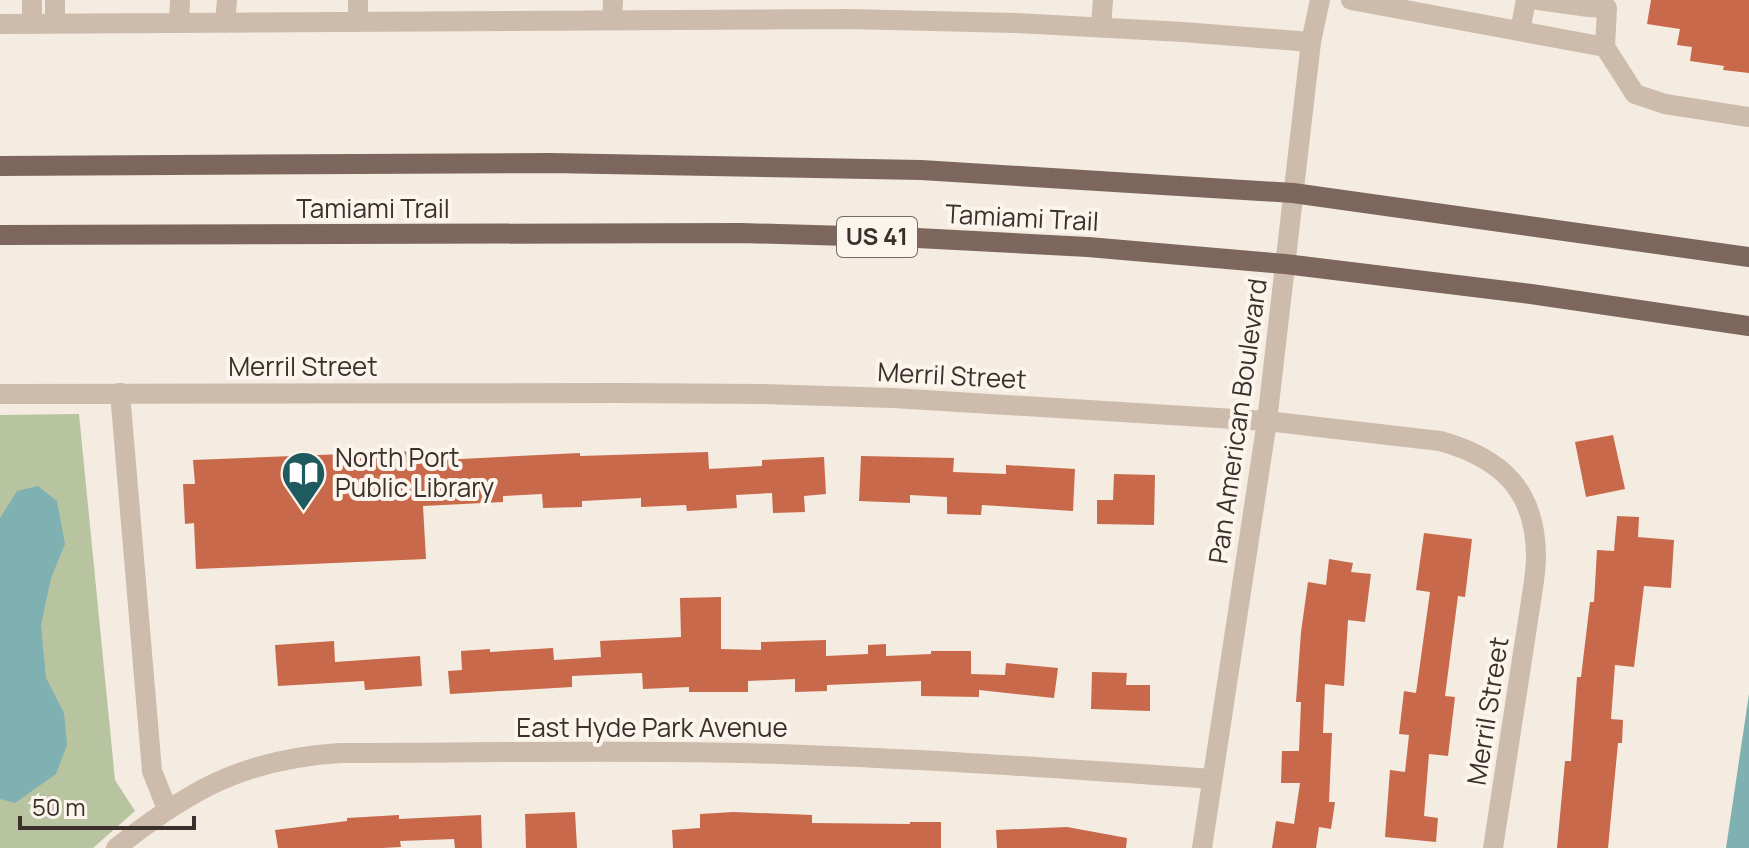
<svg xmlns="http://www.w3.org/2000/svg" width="1749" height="848" viewBox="0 0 1749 848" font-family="Manrope,sans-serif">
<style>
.green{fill:#b8c4a0}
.water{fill:#7fb0b2}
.building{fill:#c8694b}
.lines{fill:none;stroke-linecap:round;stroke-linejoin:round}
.minor{stroke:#cdbbac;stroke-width:20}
.major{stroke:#7d675c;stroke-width:20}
.labels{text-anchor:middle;stroke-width:8;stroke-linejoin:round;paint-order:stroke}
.shield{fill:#fbf5ee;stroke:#756b66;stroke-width:2}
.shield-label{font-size:24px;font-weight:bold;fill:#3b302b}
.street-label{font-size:26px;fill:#3b302b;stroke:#fbf5ee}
.poi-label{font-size:26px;fill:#3b302b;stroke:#fbf5ee;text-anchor:start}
</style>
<rect width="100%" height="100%" fill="#f4ebe1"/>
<path class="green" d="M 79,414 L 115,780 L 135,811 L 93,848 L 0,848 L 0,415 Z"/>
<path class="water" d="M 38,486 L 57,501 L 65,544 L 51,578 L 41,625 L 46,678 L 64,713 L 67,745 L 56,774 L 15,803 L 0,799 L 0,518 L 17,491 Z
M 1749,694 L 1749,848 L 1726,848 Z"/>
<path class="building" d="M 1651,0 L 1749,0 L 1749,73 L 1723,70 L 1724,66 L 1690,61 L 1692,47 L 1677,45 L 1680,29 L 1647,24 Z
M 1613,435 L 1625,489 L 1586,497 L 1575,442 Z
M 421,451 L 421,461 L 580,453 L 580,456 L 708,452 L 709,469 L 762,466 L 762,460 L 824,457 L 826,494 L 804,496 L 805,512 L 773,513 L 772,493 L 736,495 L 737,508 L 687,511 L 686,505 L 641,507 L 641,498 L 582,501 L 582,507 L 543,508 L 542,494 L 503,496 L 503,502 L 423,506 L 426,559 L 196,569 L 194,523 L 185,524 L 183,484 L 195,484 L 193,460 Z
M 861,456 L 954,458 L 953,472 L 1006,474 L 1006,465 L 1075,469 L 1073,511 L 982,505 L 981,515 L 947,514 L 947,497 L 910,495 L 910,503 L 859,501 Z
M 1114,474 L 1155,475 L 1154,525 L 1097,524 L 1097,500 L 1113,500 Z
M 1617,516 L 1639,517 L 1638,537 L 1674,540 L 1671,588 L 1644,586 L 1634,667 L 1615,665 L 1611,719 L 1623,720 L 1622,743 L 1618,743 L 1608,848 L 1557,848 L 1565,761 L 1571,761 L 1577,677 L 1581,677 L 1590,602 L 1594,602 L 1597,550 L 1614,551 Z
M 1424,533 L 1472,539 L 1465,597 L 1458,596 L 1445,696 L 1455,697 L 1448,756 L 1429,754 L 1424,816 L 1438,818 L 1436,842 L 1385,837 L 1390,770 L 1405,772 L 1409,735 L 1399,734 L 1404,691 L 1416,693 L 1430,592 L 1416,590 Z
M 1329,559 L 1353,563 L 1351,572 L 1371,574 L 1365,622 L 1348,620 L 1344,686 L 1325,684 L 1323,733 L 1332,733 L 1329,802 L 1335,802 L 1331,829 L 1319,827 L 1316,848 L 1272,848 L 1276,821 L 1294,824 L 1300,783 L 1281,783 L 1282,751 L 1299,751 L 1301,702 L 1296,702 L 1301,632 L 1308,582 L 1326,585 Z
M 721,597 L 721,649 L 761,650 L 761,642 L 826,640 L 826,656 L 868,654 L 868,645 L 886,644 L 886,656 L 931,654 L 931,651 L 971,651 L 971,674 L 1005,675 L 1006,663 L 1058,668 L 1054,698 L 979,690 L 979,697 L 921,696 L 921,681 L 827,685 L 827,691 L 795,692 L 795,679 L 748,681 L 748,692 L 689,692 L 689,687 L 643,689 L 642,673 L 572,676 L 572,687 L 450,694 L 448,671 L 462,670 L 461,651 L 490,649 L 490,652 L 553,648 L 554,660 L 601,657 L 600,641 L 681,637 L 680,598 Z
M 334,641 L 335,662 L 420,656 L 422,686 L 365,690 L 364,681 L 278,686 L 275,645 Z
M 1092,672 L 1127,673 L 1126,685 L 1150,685 L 1150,711 L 1091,709 Z
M 575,812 L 577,848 L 526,848 L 525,814 Z
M 733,812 L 812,815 L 812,823 L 910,824 L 910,822 L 941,822 L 941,848 L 673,848 L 672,830 L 700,828 L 700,814 Z
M 399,815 L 399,819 L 481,815 L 482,848 L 455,848 L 454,839 L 400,841 L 401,847 L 382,848 L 278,848 L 275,830 L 347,821 L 347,818 Z
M 1067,827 L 1127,838 L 1126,848 L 997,848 L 996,830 Z"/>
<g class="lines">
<path class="minor" d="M 32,0 L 32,24
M 358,0 L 358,22
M 1351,0 L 1605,47 L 1607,8 L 1589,7 L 1538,0
M 612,20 L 613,0
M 179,23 L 180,0
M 225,23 L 227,0
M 0,24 L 849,19 L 1015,23 L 1183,32 L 1311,42
M 55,24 L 55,0
M 1101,27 L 1103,0
M 1520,31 L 1526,0
M 1605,47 L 1635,94 L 1665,104 L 1749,117
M 120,393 L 152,771 L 167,809
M 0,394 L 619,393 L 762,394 L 893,398 L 1267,421 L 1440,441 C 1502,458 1536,491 1536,557 C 1536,572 1533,587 1531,601 L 1493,848
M 116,848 C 189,790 244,759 340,753 C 473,753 607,750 740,753 C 898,757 1055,768 1212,779
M 1202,848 L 1267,421 L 1311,42 L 1320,0"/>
<path class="major" d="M 0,166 L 550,163 L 921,170 L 1293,193 L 1749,257
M 0,235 L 741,233 L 917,238 L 1088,247 L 1285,264 L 1531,294 L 1749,326"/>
</g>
<defs>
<symbol id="library-pin" viewBox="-11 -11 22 30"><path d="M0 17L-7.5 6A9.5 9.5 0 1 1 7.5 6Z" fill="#1f5a5e" stroke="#fbf5ee"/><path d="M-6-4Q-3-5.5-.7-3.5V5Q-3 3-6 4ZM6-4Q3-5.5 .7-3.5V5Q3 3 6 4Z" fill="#fff"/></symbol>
</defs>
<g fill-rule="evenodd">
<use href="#library-pin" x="278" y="448" width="51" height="69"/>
</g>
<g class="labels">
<rect class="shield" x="837" y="217" width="80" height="40" rx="6"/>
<g class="shield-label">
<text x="877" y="245">US 41</text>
</g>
<g class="street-label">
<text x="373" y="218">Tamiami Trail</text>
<text transform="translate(1022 218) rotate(3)" y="9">Tamiami Trail</text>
<text x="303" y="376">Merril Street</text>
<text transform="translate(952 376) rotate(3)" y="9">Merril Street</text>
<text transform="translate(1238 421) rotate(-82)" y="9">Pan American Boulevard</text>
<text transform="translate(1488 711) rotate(-81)" y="9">Merril Street</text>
<text x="652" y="737">East Hyde Park Avenue</text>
</g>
<g class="poi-label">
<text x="335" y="467">North Port<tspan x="335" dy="30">Public Library</tspan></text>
</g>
</g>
<path d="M20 816v12h174v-12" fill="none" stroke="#3b302b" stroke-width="4"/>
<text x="32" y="816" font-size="24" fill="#3b302b" stroke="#fbf5ee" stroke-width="6" paint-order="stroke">50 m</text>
</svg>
